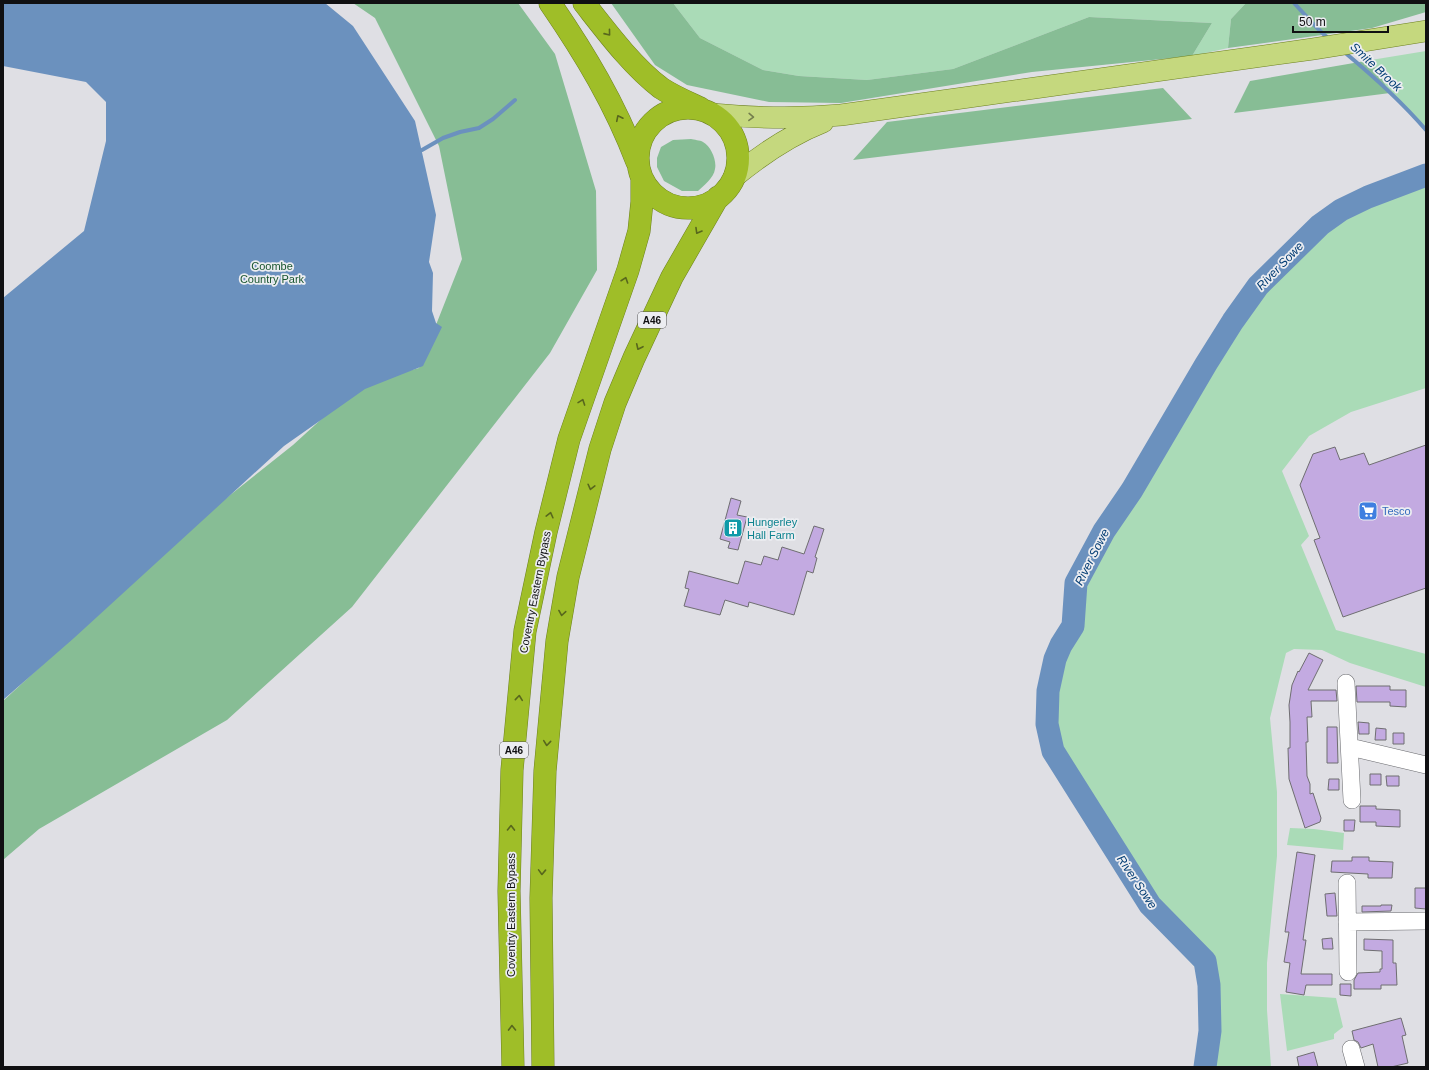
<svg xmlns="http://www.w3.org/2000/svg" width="1429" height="1070" viewBox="0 0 1429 1070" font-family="Arial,sans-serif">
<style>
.green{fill:#aadbb7}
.forest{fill:#87bd95}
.water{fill:#6b91be}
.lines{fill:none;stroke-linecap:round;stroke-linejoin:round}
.stream{stroke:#6b91be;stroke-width:4}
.river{stroke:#6b91be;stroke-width:23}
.building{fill:#c3aae1;stroke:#6f6e71}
.minor-casing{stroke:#6a6b6f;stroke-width:18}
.major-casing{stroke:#6d8120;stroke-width:22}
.highway-casing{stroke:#6d8120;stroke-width:23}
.minor{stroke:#fff;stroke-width:17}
.major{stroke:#c5d87e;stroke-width:21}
.highway{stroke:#9fbe28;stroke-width:22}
.oneway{stroke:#58671d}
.oneway2{stroke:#747e4d}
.labels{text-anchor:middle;stroke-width:3.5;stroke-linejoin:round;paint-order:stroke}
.shield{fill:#ecedf1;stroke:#525255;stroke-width:1}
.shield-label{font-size:10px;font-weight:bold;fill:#101012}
.park-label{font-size:11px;fill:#18552f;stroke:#ecedf1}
.shop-label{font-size:11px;fill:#366cbe;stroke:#ecedf1;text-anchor:start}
.culture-label{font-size:11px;fill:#0d838f;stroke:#ecedf1;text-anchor:start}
.street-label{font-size:11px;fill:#101012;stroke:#ecedf1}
.water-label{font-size:12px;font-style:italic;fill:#003b73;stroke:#ecedf1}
</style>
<rect width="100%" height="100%" fill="#dfdfe4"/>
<path class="green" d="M 673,3 L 1246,3 L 1231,19 L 1228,48 L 1192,56 L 1212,23 L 1089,17 L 953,69 L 867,80 L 799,76 L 763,70 L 700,38 Z
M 1426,51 L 1426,130 L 1390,93 L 1371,60 Z
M 1426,175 L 1426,388 L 1351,412 L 1309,436 L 1282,471 L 1309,536 L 1301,545 L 1336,630 L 1426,654 L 1426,687 L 1350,663 L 1322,650 L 1294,649 L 1286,653 L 1270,718 L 1277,792 L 1277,856 L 1267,963 L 1267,1010 L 1271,1067 L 1197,1067 L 1205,1007 L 1199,971 L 1160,930 L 1048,758 L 1040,733 L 1041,681 L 1053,645 L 1067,624 L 1064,605 L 1074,576 L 1094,537 L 1163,420 L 1206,351 L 1255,276 L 1341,210 L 1368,197 Z
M 1290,828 L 1314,829 L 1344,833 L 1343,850 L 1287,845 Z
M 1280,994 L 1336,998 L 1343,1027 L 1334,1034 L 1334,1039 L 1287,1051 Z"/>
<path class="forest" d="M 353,3 L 518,3 L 555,54 L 596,191 L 597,270 L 550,353 L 352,607 L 227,720 L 39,829 L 3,860 L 3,701 L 205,515 L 293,445 L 360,384 L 419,368 L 462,259 L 439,146 L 375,18 Z
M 611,3 L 673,3 L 700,38 L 763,70 L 799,76 L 867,80 L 953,69 L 1089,17 L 1212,23 L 1192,56 L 1032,72 L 841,103 L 769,102 L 687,85 L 655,65 Z
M 1246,3 L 1426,3 L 1426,12 L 1372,28 L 1228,48 L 1231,19 Z
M 1371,60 L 1390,93 L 1234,113 L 1250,81 Z
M 1163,88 L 1192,119 L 853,160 L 887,122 Z
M 691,139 C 694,140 700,140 703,142 C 711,146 717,161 715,169 C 714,178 703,186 698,191 L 682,191 L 664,181 L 657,167 L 657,158 L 661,147 L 673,140 Z"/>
<path class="water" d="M 3,3 L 325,3 L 353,26 L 415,121 L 436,215 L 429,262 L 433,273 L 432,311 L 436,323 L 442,327 L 423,366 L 365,389 L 284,446 L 74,638 L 3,700 L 3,298 L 84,231 L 106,141 L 106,102 L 86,82 L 3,66 Z"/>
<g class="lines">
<path class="stream" d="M 1294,3 L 1319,30 L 1330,40
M 1343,51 C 1372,75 1401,101 1426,130
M 422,150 L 443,138 L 460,132 L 479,128 L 493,119 L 515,100"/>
<path class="river" d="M 1205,1067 L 1210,1031 L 1209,985 L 1205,961 L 1150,905 L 1053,751 L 1047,724 L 1048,691 L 1055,659 L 1061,645 L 1073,626 L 1076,583 L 1104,531 L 1132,490 L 1206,364 L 1233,321 L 1258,286 L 1320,225 L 1341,210 L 1368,197 L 1426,175"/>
</g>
<path class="building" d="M 1426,445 L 1426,588 L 1343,617 L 1314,540 L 1320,538 L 1300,485 L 1313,454 L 1335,447 L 1340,460 L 1364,453 L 1369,465 Z
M 731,498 L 741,501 L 737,515 L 747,517 L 738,550 L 728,548 L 730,542 L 720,539 Z
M 814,526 L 824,529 L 815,557 L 817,558 L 813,573 L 807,571 L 794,615 L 749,602 L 748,607 L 725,600 L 720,615 L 684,606 L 689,589 L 685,588 L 689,571 L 738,584 L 745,561 L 761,565 L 764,556 L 778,560 L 782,547 L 804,554 Z
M 1309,653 L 1323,660 L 1308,690 L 1336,690 L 1337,701 L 1311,701 L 1312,717 L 1307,717 L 1308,742 L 1306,742 L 1307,776 L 1310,784 L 1310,794 L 1313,793 L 1321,818 L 1320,822 L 1305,828 L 1289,779 L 1288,748 L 1290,748 L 1290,722 L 1289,705 L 1292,685 L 1298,671 L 1299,672 Z
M 1356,686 L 1390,686 L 1390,690 L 1406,690 L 1406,707 L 1390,706 L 1390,702 L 1357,702 Z
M 1358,722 L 1369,723 L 1369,734 L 1359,734 Z
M 1327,727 L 1337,727 L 1338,763 L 1327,763 Z
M 1376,728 L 1386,729 L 1386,740 L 1375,740 Z
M 1393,733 L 1404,733 L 1404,744 L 1393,744 Z
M 1370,774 L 1381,774 L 1381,785 L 1370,785 Z
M 1386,776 L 1399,776 L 1399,786 L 1387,786 Z
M 1329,779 L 1339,779 L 1339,790 L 1328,790 Z
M 1360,806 L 1376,806 L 1376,809 L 1400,810 L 1400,827 L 1376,826 L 1376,822 L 1360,822 Z
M 1344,820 L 1355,820 L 1354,831 L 1344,831 Z
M 1297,852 L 1315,855 L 1303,940 L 1306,940 L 1301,974 L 1332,974 L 1332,985 L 1306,985 L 1304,995 L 1286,992 L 1290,963 L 1284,962 L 1289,932 L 1285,932 Z
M 1352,857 L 1369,857 L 1369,861 L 1393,862 L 1392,878 L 1368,878 L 1368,874 L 1331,872 L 1332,861 L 1352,861 Z
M 1415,888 L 1426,888 L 1426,909 L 1415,908 Z
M 1335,893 L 1337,916 L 1327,916 L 1325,894 Z
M 1381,905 L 1392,905 L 1391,911 L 1362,912 L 1362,906 L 1381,906 Z
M 1332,938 L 1333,949 L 1323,949 L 1322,939 Z
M 1364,939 L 1393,940 L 1393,963 L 1396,963 L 1397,985 L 1381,985 L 1381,989 L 1354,989 L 1354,980 L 1358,973 L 1380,972 L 1380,969 L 1382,969 L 1382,951 L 1364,950 Z
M 1340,984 L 1351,984 L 1351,996 L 1340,995 Z
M 1401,1018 L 1406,1035 L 1402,1036 L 1408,1063 L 1391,1067 L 1378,1067 L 1373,1044 L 1361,1048 L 1358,1042 L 1354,1040 L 1352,1031 Z
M 1314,1052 L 1318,1067 L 1299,1067 L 1297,1057 Z"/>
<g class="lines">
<defs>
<path id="minor" d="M 1346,683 L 1352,800
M 1350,747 L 1426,765
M 1347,883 L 1348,972
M 1347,922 L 1426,921
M 1351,1049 L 1356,1067"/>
<path id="major" d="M 712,114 C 755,118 798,119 841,115 L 1313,49 L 1426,31
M 734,177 C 762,154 790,135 823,122"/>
<path id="highway" d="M 550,3 C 585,54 615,104 637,162
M 584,3 C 606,31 632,66 661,88 C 673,96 687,102 700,108
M638 158a50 50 0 1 1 100 0a50 50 0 1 1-100 0Z
M 513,1067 L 509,891 L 512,770 L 525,631 L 546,532 L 569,439 L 628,270 L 639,231 L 642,202 L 642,180
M 543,1067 L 541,898 L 545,771 L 557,641 L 568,577 L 600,449 L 615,403 L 634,358 L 672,277 L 718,197"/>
</defs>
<use href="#minor" class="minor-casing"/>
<use href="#major" class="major-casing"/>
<use href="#highway" class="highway-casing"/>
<use href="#minor" class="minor"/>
<use href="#major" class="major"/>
<use href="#highway" class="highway"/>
</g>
<defs><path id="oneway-chevron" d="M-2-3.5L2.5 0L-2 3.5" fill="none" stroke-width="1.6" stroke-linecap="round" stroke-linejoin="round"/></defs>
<g class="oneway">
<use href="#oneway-chevron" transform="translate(608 33) rotate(51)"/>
<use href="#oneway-chevron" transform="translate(619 118) rotate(-116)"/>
<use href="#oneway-chevron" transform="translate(698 231) rotate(120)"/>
<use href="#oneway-chevron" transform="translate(625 280) rotate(-71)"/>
<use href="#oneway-chevron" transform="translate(639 347) rotate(115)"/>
<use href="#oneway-chevron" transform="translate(582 402) rotate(-70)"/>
<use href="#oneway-chevron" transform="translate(591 487) rotate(104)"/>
<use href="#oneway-chevron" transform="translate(550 515) rotate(-76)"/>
<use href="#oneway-chevron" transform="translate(562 613) rotate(99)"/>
<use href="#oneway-chevron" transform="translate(519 698) rotate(-84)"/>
<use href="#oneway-chevron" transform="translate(547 743) rotate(96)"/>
<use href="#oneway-chevron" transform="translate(511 828) rotate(-89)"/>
<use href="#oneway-chevron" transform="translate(542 872) rotate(92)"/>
<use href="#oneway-chevron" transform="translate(512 1028) rotate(-91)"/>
</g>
<use class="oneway2" href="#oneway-chevron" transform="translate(751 117) rotate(2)"/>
<defs>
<symbol id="supermarket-square" viewBox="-11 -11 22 22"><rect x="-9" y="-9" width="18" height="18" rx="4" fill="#3f7fe0" stroke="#ecedf1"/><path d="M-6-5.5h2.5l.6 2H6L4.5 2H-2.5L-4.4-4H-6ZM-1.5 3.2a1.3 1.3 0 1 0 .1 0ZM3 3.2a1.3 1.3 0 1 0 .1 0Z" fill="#fff"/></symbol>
<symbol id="building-square" viewBox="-11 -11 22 22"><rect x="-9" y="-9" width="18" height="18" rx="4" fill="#0f9aa8" stroke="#ecedf1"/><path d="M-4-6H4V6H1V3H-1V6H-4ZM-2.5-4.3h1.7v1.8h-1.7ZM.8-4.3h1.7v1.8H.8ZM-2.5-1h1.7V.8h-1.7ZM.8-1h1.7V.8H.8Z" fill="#fff"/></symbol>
</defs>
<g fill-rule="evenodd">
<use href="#supermarket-square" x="1357" y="500" width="22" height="22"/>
<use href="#building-square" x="722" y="517" width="22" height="22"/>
</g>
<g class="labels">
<g class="shield">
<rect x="638" y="312" width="28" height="16" rx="3"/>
<rect x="500" y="742" width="28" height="16" rx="3"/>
</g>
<g class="shield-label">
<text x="652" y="324">A46</text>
<text x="514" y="754">A46</text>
</g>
<g class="park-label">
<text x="272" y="270">Coombe<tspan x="272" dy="13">Country Park</tspan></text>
</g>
<g class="shop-label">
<text x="1382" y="515">Tesco</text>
</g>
<g class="culture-label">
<text x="747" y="526">Hungerley<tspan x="747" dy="13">Hall Farm</tspan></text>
</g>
<g class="street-label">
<text transform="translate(535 592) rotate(-79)" y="4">Coventry Eastern Bypass</text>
<text transform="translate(511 915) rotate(-90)" y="4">Coventry Eastern Bypass</text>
</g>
<g class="water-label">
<text transform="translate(1376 67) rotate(43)" y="4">Smite Brook</text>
<text transform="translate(1280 266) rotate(-46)" y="4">River Sowe</text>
<text transform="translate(1092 557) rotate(-63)" y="4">River Sowe</text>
<text transform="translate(1137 882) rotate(56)" y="4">River Sowe</text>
</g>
</g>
<rect width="1429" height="1070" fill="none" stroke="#101012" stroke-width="8"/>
<path d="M1293 26v6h95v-6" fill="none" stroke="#101012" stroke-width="2"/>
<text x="1299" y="26" font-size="12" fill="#101012" stroke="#ecedf1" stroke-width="3" paint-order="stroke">50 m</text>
</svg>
